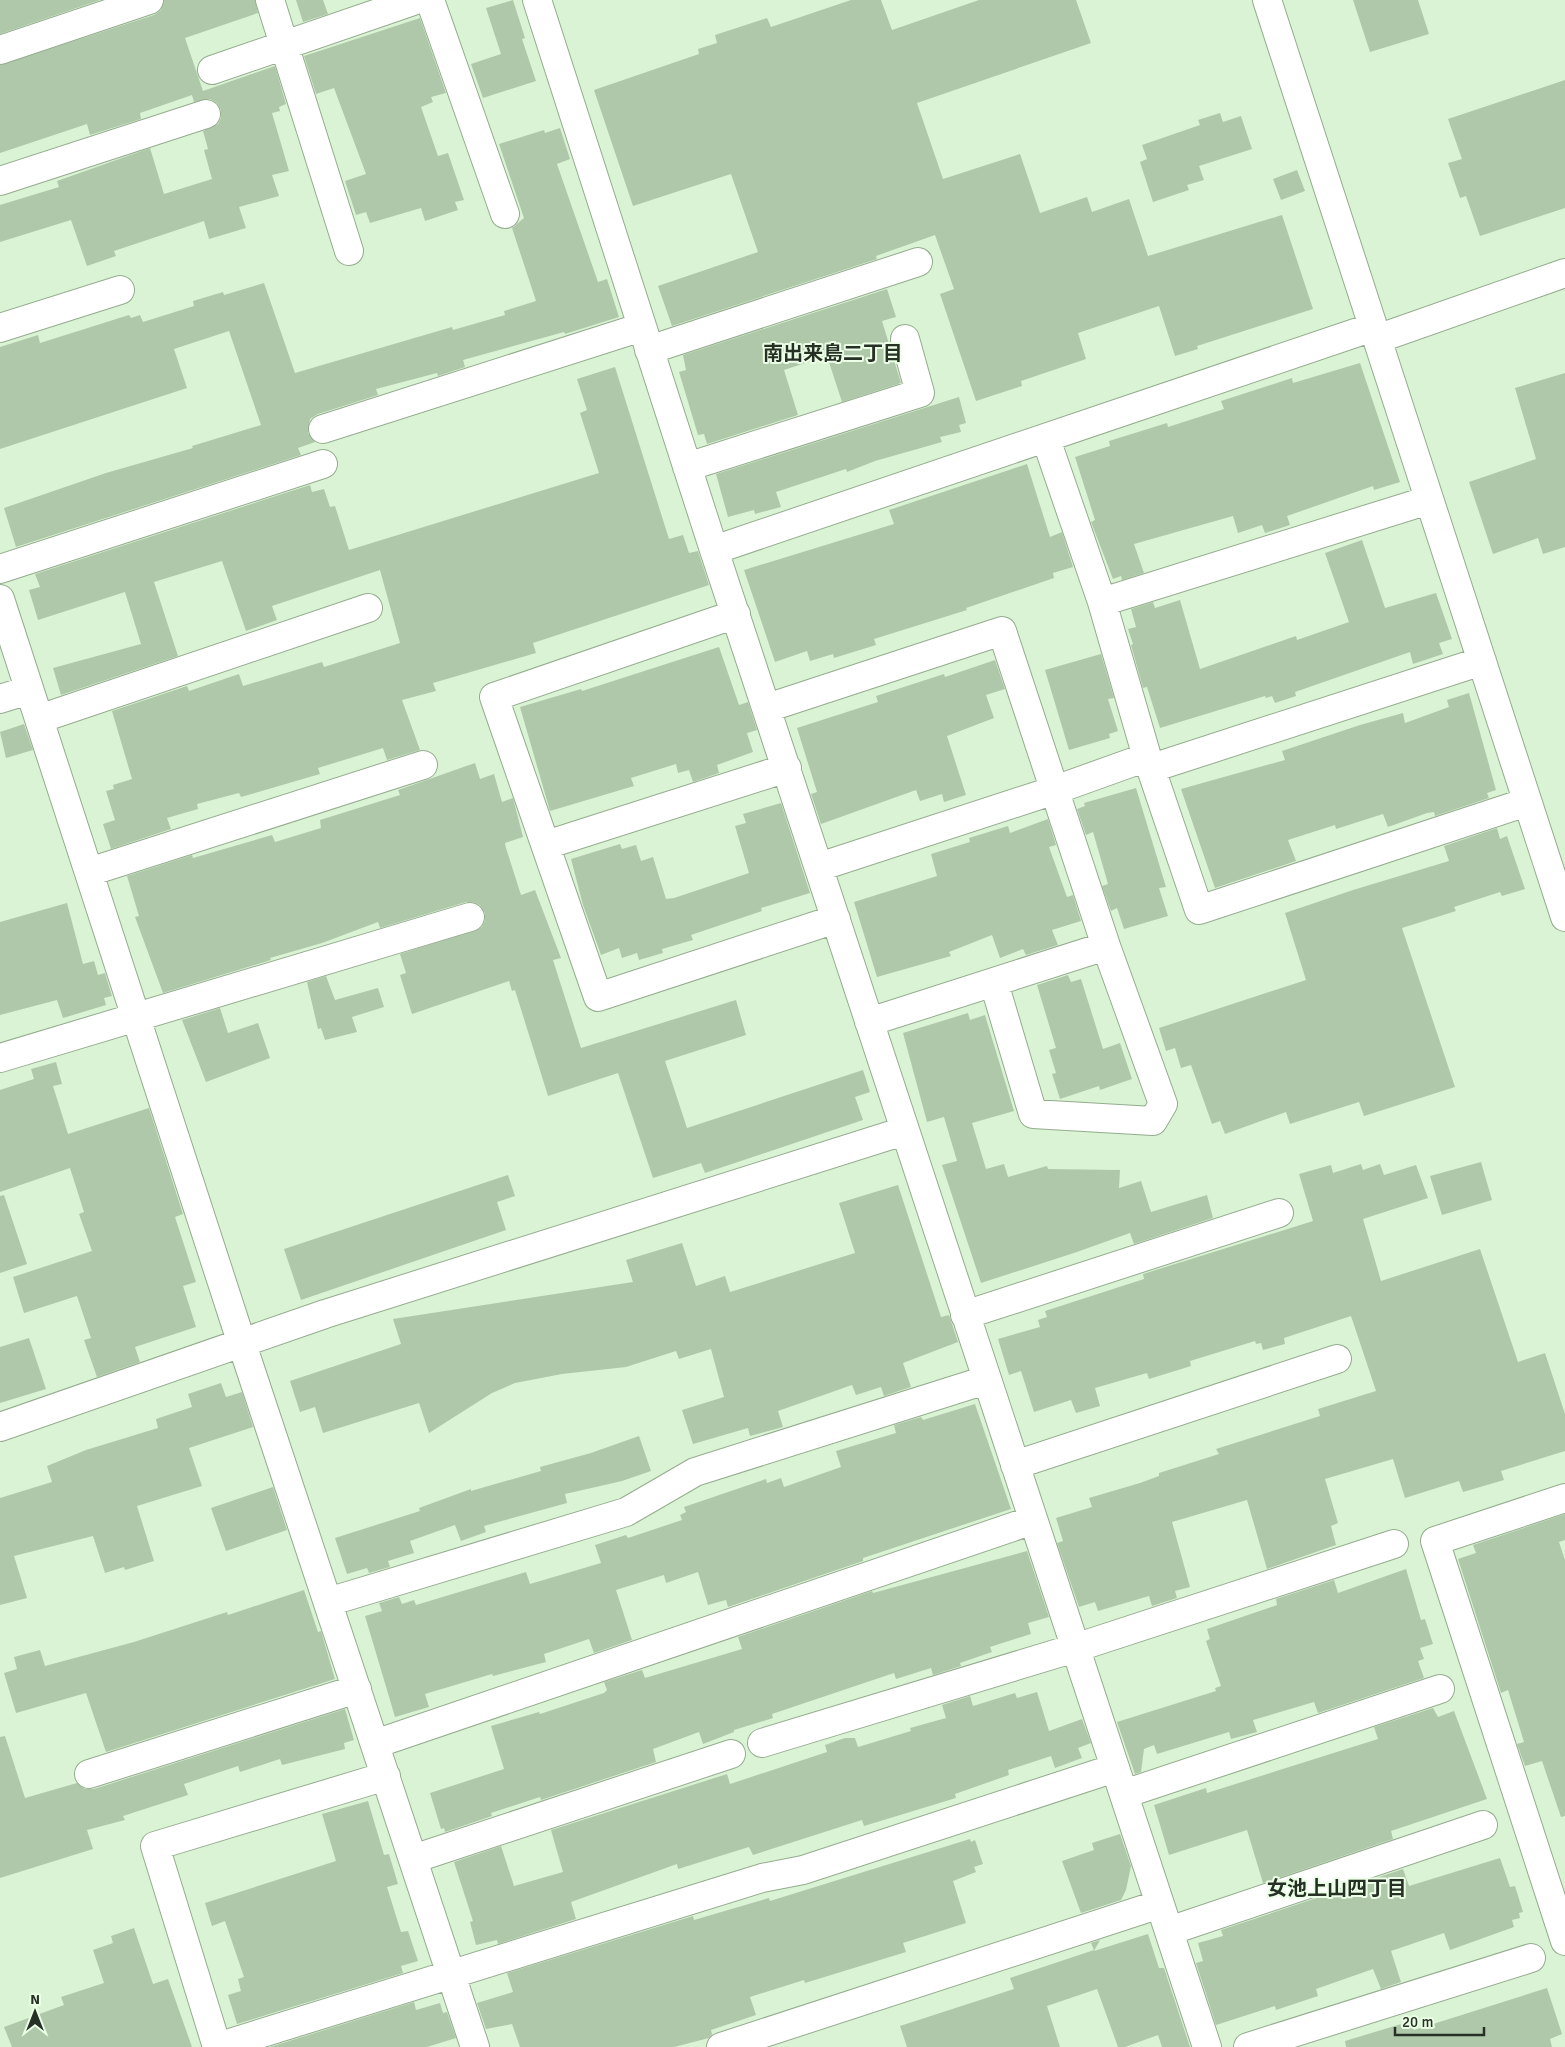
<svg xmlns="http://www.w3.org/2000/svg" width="1565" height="2047" viewBox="0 0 1565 2047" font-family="Signika,'Noto Sans JP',sans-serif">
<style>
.building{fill:#b0c8aa}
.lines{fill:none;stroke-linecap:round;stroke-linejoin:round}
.minor-casing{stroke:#94ac8e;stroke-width:30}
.minor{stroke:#fff;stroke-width:28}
.labels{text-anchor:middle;stroke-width:4;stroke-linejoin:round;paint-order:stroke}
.neighbourhood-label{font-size:20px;font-weight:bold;fill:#263024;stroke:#ebffe6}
</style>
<rect width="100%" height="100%" fill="#daf3d4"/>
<path class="building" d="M 0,0 L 100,0 L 0,34 Z
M 164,0 L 255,0 L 258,13 L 185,38 L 203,91 L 275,66 L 286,104 L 279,107 L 280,111 L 272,113 L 289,171 L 272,175 L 279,196 L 239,207 L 246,228 L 209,239 L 204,221 L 114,251 L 116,256 L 87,266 L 71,220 L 0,242 L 0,205 L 59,187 L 57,181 L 150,148 L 164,194 L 212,179 L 204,150 L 208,149 L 203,131 L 218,124 L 221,118 L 221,110 L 217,103 L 210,99 L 194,102 L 192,95 L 140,113 L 141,119 L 90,135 L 87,124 L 0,153 L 0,65 L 154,15 L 161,10 Z
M 296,0 L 323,0 L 328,14 L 303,22 Z
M 513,0 L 525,38 L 522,39 L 536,81 L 483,98 L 471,64 L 501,54 L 486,8 Z
M 851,0 L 881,0 L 892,30 L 979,0 L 1076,0 L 1091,43 L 917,103 L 943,179 L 1020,154 L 1040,213 L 1087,197 L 1092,212 L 1129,199 L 1148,256 L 1282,215 L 1313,309 L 1197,346 L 1198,349 L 1175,356 L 1159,306 L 1078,333 L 1086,359 L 1021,381 L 1022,386 L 976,401 L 940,294 L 954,289 L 935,235 L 876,256 L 877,259 L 672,326 L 658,286 L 758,252 L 731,174 L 633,206 L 594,90 L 699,54 L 698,49 L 717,43 L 715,35 L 767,18 L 771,27 Z
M 1353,0 L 1418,0 L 1429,34 L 1370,52 Z
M 420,18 L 446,93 L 431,97 L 433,102 L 421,107 L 438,156 L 448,153 L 464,200 L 455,202 L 458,210 L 425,221 L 421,208 L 370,223 L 366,212 L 356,215 L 345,181 L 366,174 L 334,88 L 316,94 L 304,56 Z
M 1565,80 L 1565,208 L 1480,236 L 1466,196 L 1460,198 L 1448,163 L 1462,159 L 1448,119 Z
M 1220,113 L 1223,122 L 1241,116 L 1252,149 L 1199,166 L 1204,180 L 1187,185 L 1189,190 L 1153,202 L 1140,162 L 1147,159 L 1142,145 L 1200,125 L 1198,120 Z
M 560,128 L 570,159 L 557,164 L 598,282 L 607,279 L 619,317 L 565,334 L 564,332 L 463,360 L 465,367 L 438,376 L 437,373 L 376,389 L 378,395 L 318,414 L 310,419 L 308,433 L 315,442 L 298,448 L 301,455 L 16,547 L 4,508 L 106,473 L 193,448 L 192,446 L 261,425 L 229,331 L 174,349 L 187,388 L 0,449 L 0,347 L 38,335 L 40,343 L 129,315 L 131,318 L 140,315 L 143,322 L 194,306 L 193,301 L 223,292 L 224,295 L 264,283 L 295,373 L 452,327 L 453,330 L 505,315 L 504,311 L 536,301 L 512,228 L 524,218 L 499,144 L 544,130 L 545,133 Z
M 1297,170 L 1305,191 L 1281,200 L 1273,179 Z
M 887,289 L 896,317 L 882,321 L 901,383 L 842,402 L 827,356 L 784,370 L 798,415 L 707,444 L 704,434 L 698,435 L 679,372 L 686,370 L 683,355 Z
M 1360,363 L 1400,482 L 1374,490 L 1373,486 L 1287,516 L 1290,525 L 1265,533 L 1262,525 L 1238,533 L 1233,516 L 1134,544 L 1144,573 L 1122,580 L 1121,576 L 1113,579 L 1091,522 L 1095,520 L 1075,457 L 1110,446 L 1109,441 L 1167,423 L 1168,427 L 1224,409 L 1221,401 L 1292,378 L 1293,383 Z
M 615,367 L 669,539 L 683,535 L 689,553 L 698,551 L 709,585 L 533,643 L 536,653 L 433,683 L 436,691 L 402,700 L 420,750 L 387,760 L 383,748 L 318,768 L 320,774 L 241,797 L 239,793 L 197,804 L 198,809 L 167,818 L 171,829 L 111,849 L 103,824 L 115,820 L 106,791 L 114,789 L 113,785 L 132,779 L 112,711 L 187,686 L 189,691 L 239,674 L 243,686 L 322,662 L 324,667 L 400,643 L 380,570 L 272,606 L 277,620 L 246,631 L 222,561 L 154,582 L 178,656 L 61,695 L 53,668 L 141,644 L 125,592 L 38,620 L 29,590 L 40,587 L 35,574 L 310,485 L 312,492 L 324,489 L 330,507 L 335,506 L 349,550 L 599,473 L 580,413 L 587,410 L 577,379 Z
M 1565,373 L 1565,547 L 1543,554 L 1538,538 L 1493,554 L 1469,482 L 1536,459 L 1515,388 Z
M 959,397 L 966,423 L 959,425 L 961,432 L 940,437 L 942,442 L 875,461 L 847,472 L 846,469 L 776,492 L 781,507 L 755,514 L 754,510 L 728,517 L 716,474 Z
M 1027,464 L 1050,537 L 1062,532 L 1073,567 L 1053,573 L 1054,578 L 966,608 L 967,610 L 874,639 L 876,645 L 834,658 L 833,654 L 810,661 L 807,651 L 775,662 L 744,570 L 894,524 L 889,510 Z
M 1362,540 L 1385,608 L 1436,593 L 1452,639 L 1439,643 L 1443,654 L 1413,664 L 1410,652 L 1295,692 L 1296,696 L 1275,703 L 1272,696 L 1266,698 L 1265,696 L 1160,728 L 1147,687 L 1143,688 L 1131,645 L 1133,644 L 1128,629 L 1136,627 L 1131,609 L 1153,602 L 1155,608 L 1180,600 L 1200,669 L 1296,636 L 1297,640 L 1349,622 L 1325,553 Z
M 719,647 L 739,705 L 748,702 L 757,730 L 747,733 L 753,752 L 717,765 L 719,773 L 693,782 L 689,770 L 678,773 L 676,764 L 631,778 L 634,786 L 550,811 L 520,707 L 581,689 L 582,691 Z
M 1101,654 L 1114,698 L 1108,699 L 1118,731 L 1109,734 L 1110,738 L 1069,750 L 1045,670 Z
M 995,660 L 1005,689 L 986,695 L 994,718 L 947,736 L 966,795 L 944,802 L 942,794 L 920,801 L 916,790 L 821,824 L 811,794 L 817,792 L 797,728 L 878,702 L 876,696 L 944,674 L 945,677 Z
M 1469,693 L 1496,790 L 1487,793 L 1489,798 L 1435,816 L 1434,812 L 1427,813 L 1388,827 L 1383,814 L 1336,829 L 1335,825 L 1288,840 L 1296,861 L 1215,888 L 1181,789 L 1285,760 L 1282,751 L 1360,725 L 1403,713 L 1405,723 L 1449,707 L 1447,700 Z
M 24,724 L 33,750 L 6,758 L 0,732 Z
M 475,763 L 480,779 L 494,774 L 502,802 L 513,798 L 523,837 L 505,843 L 506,848 L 521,895 L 535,890 L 561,958 L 553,960 L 581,1048 L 736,1000 L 746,1035 L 665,1061 L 687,1128 L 863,1070 L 870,1092 L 855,1097 L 863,1120 L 705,1173 L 701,1163 L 653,1178 L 618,1073 L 548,1096 L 515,990 L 512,991 L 509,981 L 412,1014 L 400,975 L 406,973 L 400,954 L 481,928 L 485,921 L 485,913 L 480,905 L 473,902 L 466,902 L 380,928 L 378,922 L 322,943 L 270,958 L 271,960 L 163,993 L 135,917 L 139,916 L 127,876 L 192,855 L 193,858 L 272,835 L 275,842 L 321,828 L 320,820 L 400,795 L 398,790 Z
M 1136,788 L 1166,887 L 1159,888 L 1168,916 L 1124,929 L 1117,908 L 1111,911 L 1102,886 L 1108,884 L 1093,832 L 1086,835 L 1077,809 L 1085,806 L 1084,803 Z
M 781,803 L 810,893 L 761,908 L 762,911 L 691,935 L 693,940 L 662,949 L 663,953 L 639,960 L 637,953 L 622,958 L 619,948 L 601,955 L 583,905 L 571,859 L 620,844 L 622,849 L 636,845 L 641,861 L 653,857 L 666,899 L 674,898 L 749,873 L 735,826 L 746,823 L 743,814 Z
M 1048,819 L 1056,845 L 1049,847 L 1067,897 L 1073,895 L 1081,921 L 1052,930 L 1058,945 L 1026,955 L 1023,949 L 1000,958 L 992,935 L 949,952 L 951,956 L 877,977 L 854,902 L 937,876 L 931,854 L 970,842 L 969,838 L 1008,826 L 1010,833 Z
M 1497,828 L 1500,839 L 1507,836 L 1525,889 L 1502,896 L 1500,892 L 1454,907 L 1456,911 L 1402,928 L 1455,1087 L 1364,1116 L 1359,1102 L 1290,1124 L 1286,1112 L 1225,1134 L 1220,1121 L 1212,1124 L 1191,1065 L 1181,1068 L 1175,1048 L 1166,1051 L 1159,1028 L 1306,980 L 1285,913 L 1353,890 L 1449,861 L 1444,846 Z
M 67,903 L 83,964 L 94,961 L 98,975 L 105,973 L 112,996 L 104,998 L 106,1005 L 63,1018 L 57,1000 L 0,1015 L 0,922 Z
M 1068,975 L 1071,982 L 1081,979 L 1103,1049 L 1120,1043 L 1132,1079 L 1100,1090 L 1099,1086 L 1060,1099 L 1052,1074 L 1056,1073 L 1049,1050 L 1056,1048 L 1037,985 Z
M 326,976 L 335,1000 L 378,988 L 384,1007 L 352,1017 L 357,1032 L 325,1040 L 321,1028 L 318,1029 L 307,982 Z
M 220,1008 L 228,1033 L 258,1023 L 270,1058 L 206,1082 L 182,1020 Z
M 968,1013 L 970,1020 L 985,1015 L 1014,1111 L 972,1123 L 986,1169 L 1004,1164 L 1008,1177 L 1047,1166 L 1048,1169 L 1120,1170 L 1119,1188 L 1141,1181 L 1151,1212 L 1207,1195 L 1213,1218 L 1134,1244 L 1130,1233 L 1074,1253 L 981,1283 L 942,1165 L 957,1161 L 944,1117 L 927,1122 L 903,1033 Z
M 56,1062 L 62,1084 L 53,1086 L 68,1134 L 149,1108 L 183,1214 L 175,1217 L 196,1282 L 183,1286 L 196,1327 L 135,1347 L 140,1362 L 97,1377 L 84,1340 L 91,1338 L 77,1296 L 24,1313 L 13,1277 L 92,1251 L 79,1214 L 84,1212 L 70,1168 L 0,1192 L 0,1090 L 34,1079 L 31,1069 Z
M 1481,1162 L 1492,1200 L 1442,1215 L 1430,1176 Z
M 1361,1164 L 1363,1170 L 1380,1164 L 1384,1175 L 1416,1165 L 1428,1198 L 1363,1219 L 1381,1281 L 1480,1249 L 1518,1362 L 1545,1353 L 1565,1414 L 1565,1451 L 1501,1471 L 1504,1480 L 1463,1492 L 1459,1481 L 1405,1498 L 1393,1459 L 1325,1479 L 1338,1523 L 1331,1526 L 1336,1545 L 1267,1569 L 1247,1500 L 1172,1522 L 1190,1587 L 1175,1591 L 1177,1598 L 1152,1606 L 1149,1596 L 1098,1611 L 1095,1602 L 1079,1607 L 1057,1543 L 1063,1541 L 1056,1518 L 1092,1507 L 1089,1498 L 1140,1483 L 1159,1476 L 1159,1473 L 1219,1454 L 1216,1449 L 1320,1416 L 1318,1409 L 1376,1391 L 1351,1316 L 1284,1338 L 1285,1344 L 1263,1350 L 1261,1343 L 1256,1344 L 1255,1341 L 1190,1361 L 1191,1366 L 1149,1379 L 1147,1373 L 1095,1388 L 1100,1406 L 1076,1413 L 1071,1400 L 1034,1412 L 1021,1371 L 1009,1375 L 998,1339 L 1040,1327 L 1038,1320 L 1047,1317 L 1045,1311 L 1144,1279 L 1143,1274 L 1313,1221 L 1299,1174 L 1331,1165 L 1333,1173 Z
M 508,1175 L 515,1196 L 497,1202 L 506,1230 L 301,1300 L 284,1249 Z
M 898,1185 L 941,1317 L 949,1315 L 958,1342 L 903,1363 L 911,1387 L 884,1396 L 881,1387 L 856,1395 L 852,1385 L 778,1411 L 783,1427 L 750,1436 L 748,1428 L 693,1444 L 682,1410 L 724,1397 L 711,1349 L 679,1359 L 676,1351 L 626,1367 L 562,1374 L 515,1383 L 492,1393 L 429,1433 L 419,1403 L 323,1433 L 315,1407 L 300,1412 L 290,1381 L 401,1344 L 393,1319 L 633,1282 L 626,1260 L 682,1243 L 696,1286 L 725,1276 L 730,1292 L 855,1253 L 839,1203 Z
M 4,1195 L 27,1264 L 0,1273 L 0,1196 Z
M 29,1338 L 46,1389 L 0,1403 L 0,1347 Z
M 221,1383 L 226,1397 L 242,1392 L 253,1427 L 189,1448 L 202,1486 L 137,1506 L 154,1561 L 125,1570 L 124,1567 L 105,1573 L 93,1536 L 14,1556 L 27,1598 L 0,1605 L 0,1498 L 52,1482 L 47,1466 L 86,1450 L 158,1428 L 156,1419 L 192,1407 L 188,1394 Z
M 975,1404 L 1011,1509 L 863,1558 L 863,1561 L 728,1607 L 726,1600 L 708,1605 L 698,1572 L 666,1583 L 664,1575 L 616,1590 L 632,1640 L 594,1653 L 589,1639 L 544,1654 L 546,1662 L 493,1676 L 492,1674 L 425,1694 L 429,1707 L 395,1717 L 365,1616 L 382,1611 L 379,1603 L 399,1597 L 402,1604 L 414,1600 L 416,1605 L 526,1572 L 530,1584 L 601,1563 L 595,1545 L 626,1535 L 628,1538 L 682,1520 L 680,1515 L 686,1512 L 684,1507 L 766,1479 L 767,1483 L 781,1478 L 784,1487 L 841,1467 L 836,1451 L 896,1433 L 894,1425 L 921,1417 L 923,1420 Z
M 639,1436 L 651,1471 L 622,1481 L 565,1494 L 567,1503 L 484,1526 L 486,1532 L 461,1541 L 455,1525 L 410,1541 L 414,1553 L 388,1561 L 390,1567 L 369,1573 L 367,1568 L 347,1574 L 335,1538 L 420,1511 L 419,1508 L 471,1489 L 471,1491 L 541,1471 L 540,1467 L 591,1453 Z
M 273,1487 L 287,1530 L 226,1551 L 211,1508 Z
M 1565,1514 L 1565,1540 L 1559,1542 L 1565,1560 L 1565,1816 L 1561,1817 L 1542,1761 L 1525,1766 L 1517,1744 L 1524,1742 L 1508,1690 L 1501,1693 L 1458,1559 L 1476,1553 L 1473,1545 Z
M 1027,1551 L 1049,1617 L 1028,1623 L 1031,1634 L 990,1647 L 992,1652 L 960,1663 L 961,1666 L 933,1675 L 931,1668 L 896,1679 L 894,1673 L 772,1714 L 773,1718 L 734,1730 L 734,1732 L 703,1744 L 699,1732 L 653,1749 L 656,1762 L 541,1800 L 540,1797 L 491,1813 L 492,1816 L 445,1832 L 444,1828 L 441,1829 L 430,1793 L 504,1769 L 491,1726 L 539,1712 L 540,1714 L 604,1693 L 607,1690 L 604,1682 L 642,1670 L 645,1678 L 742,1649 L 738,1637 L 872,1591 L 873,1593 Z
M 1406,1569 L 1421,1620 L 1425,1619 L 1433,1644 L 1420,1648 L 1424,1659 L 1418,1661 L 1424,1678 L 1318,1713 L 1314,1702 L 1253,1720 L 1257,1732 L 1231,1739 L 1229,1732 L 1157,1754 L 1154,1745 L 1144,1749 L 1141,1772 L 1135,1774 L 1117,1722 L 1216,1691 L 1215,1688 L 1221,1686 L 1206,1641 L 1210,1639 L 1207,1629 L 1277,1605 L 1276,1599 L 1334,1580 L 1338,1593 Z
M 304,1590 L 318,1632 L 321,1631 L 335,1679 L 106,1752 L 86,1693 L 16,1713 L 4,1673 L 17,1669 L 14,1657 L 40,1650 L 45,1666 L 134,1642 L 227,1612 L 228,1615 Z
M 1037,1692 L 1049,1731 L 1082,1719 L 1091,1743 L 1078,1748 L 1082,1758 L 1055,1768 L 1051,1756 L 1008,1770 L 1009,1775 L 955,1794 L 956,1798 L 864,1826 L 862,1820 L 753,1855 L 749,1847 L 678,1869 L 677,1864 L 571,1902 L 576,1919 L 498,1944 L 497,1940 L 476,1945 L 470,1922 L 473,1921 L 454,1862 L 501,1846 L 514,1886 L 563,1872 L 551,1830 L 727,1774 L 730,1784 L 827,1752 L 825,1745 L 845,1738 L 855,1738 L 858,1747 L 911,1731 L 910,1728 L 946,1718 L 942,1705 L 970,1696 L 973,1706 L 1015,1693 L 1017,1698 Z
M 1433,1708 L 1438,1717 L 1454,1711 L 1487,1799 L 1391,1831 L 1393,1839 L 1263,1883 L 1247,1830 L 1169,1855 L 1154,1805 L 1206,1788 L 1207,1793 L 1378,1739 L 1374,1727 Z
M 345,1709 L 354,1740 L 344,1743 L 345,1749 L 282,1765 L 280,1759 L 240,1772 L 238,1766 L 184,1784 L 188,1795 L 123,1816 L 125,1820 L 87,1830 L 93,1849 L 0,1878 L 0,1737 L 5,1736 L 25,1798 L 77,1783 L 85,1789 L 94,1789 Z
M 368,1801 L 384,1855 L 389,1854 L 398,1884 L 387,1887 L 401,1932 L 408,1931 L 418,1961 L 401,1966 L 403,1973 L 237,2024 L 228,1995 L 241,1991 L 238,1979 L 244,1977 L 225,1921 L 212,1926 L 205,1903 L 336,1861 L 322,1814 Z
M 1120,1834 L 1131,1866 L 1126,1890 L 1121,1900 L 1081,1913 L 1062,1861 L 1094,1850 L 1092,1843 Z
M 970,1839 L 971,1842 L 975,1840 L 983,1864 L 974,1867 L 976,1872 L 953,1881 L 966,1923 L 903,1943 L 906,1952 L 805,1983 L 804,1980 L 750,1997 L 756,2015 L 711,2030 L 712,2034 L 709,2038 L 674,2047 L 520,2047 L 512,2024 L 486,2029 L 477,2003 L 513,1992 L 507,1973 L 693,1916 L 694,1920 L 769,1898 L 770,1901 Z
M 1500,1858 L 1510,1887 L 1515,1886 L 1523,1912 L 1519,1913 L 1520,1918 L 1512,1920 L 1514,1927 L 1450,1950 L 1444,1933 L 1391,1951 L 1401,1982 L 1381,1989 L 1373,1969 L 1316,1989 L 1318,1996 L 1276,2010 L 1275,2006 L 1216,2025 L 1196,1963 L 1203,1961 L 1198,1943 L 1223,1936 L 1221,1930 L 1403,1869 L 1409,1886 Z
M 134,1928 L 153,1984 L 168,1979 L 192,2047 L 12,2047 L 4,2027 L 64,2005 L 61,1997 L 104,1983 L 93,1950 L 113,1943 L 111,1936 Z
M 1148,1934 L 1159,1968 L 1164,1968 L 1190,2047 L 1162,2047 L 1158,2035 L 1125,2047 L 1118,2047 L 1097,1989 L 1047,2006 L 1060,2047 L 907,2047 L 900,2026 L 1014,1989 L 1010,1978 L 1094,1950 L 1091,1943 L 1100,1940 L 1094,1951 Z
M 1547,1988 L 1562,2034 L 1550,2039 L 1552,2047 L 1346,2047 L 1345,2041 L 1411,2021 L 1414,2030 Z
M 414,2002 L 416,2010 L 440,2003 L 443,2013 L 447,2012 L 456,2038 L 427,2047 L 270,2047 Z"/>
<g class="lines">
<defs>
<path id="minor" d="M 270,0 L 349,251
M 430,0 L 505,214
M 537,0 L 714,550 L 1207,2047
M 1267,0 L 1565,917
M 0,50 L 149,0
M 212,70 L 416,0
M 0,181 L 206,114
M 0,328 L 120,290
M 1377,339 L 1565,273
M 649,350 L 918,262
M 323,429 L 642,327
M 1046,439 L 1102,602 L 1147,757 L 1199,910 L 1527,802
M 687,467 L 920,393 L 905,339
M 714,550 L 1373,327
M 0,569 L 323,464
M 0,599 L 242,1344 L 475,2047
M 1102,602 L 1429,500
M 736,614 L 494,697 L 598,997 L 836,919
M 0,699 L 29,690
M 767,708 L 1002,631 L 1106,946
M 39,719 L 368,608
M 1152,768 L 1482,661
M 546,845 L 787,768
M 819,867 L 1055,790 L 1147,757
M 89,872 L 423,765
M 869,1022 L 1106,946 L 1163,1104 L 1153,1121 L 1033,1114 L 994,983
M 0,1058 L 470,917
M 965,1315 L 1279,1213
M 0,1427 L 325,1314 L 904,1131
M 1015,1465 L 1337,1359
M 1565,1498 L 1435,1541 L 1565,1941
M 328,1602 L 626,1512 L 695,1472 L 986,1380
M 762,1743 L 1075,1648 L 1394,1544
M 375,1744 L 1033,1520
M 89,1774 L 357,1689
M 1124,1794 L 1440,1689
M 413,1859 L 731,1754
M 1169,1931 L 1483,1825
M 217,2047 L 762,1878 L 803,1870 L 1115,1768
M 217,2047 L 155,1846 L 386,1776
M 721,2047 L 1160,1904
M 1248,2047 L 1531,1958"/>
</defs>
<use href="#minor" class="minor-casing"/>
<use href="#minor" class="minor"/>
</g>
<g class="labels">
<g class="neighbourhood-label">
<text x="833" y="360">南出来島二丁目</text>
<text x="1337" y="1895">女池上山四丁目</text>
</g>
</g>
<g transform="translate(35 2012)" stroke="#ebffe6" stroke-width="4" paint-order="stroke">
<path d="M0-4L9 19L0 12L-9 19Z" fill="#263024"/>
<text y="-8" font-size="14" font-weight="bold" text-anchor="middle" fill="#263024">N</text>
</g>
<path d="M1395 2027v8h89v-8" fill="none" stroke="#263024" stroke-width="2.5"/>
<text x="1402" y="2027" font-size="15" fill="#263024" stroke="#ebffe6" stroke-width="4" paint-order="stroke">20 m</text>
</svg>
